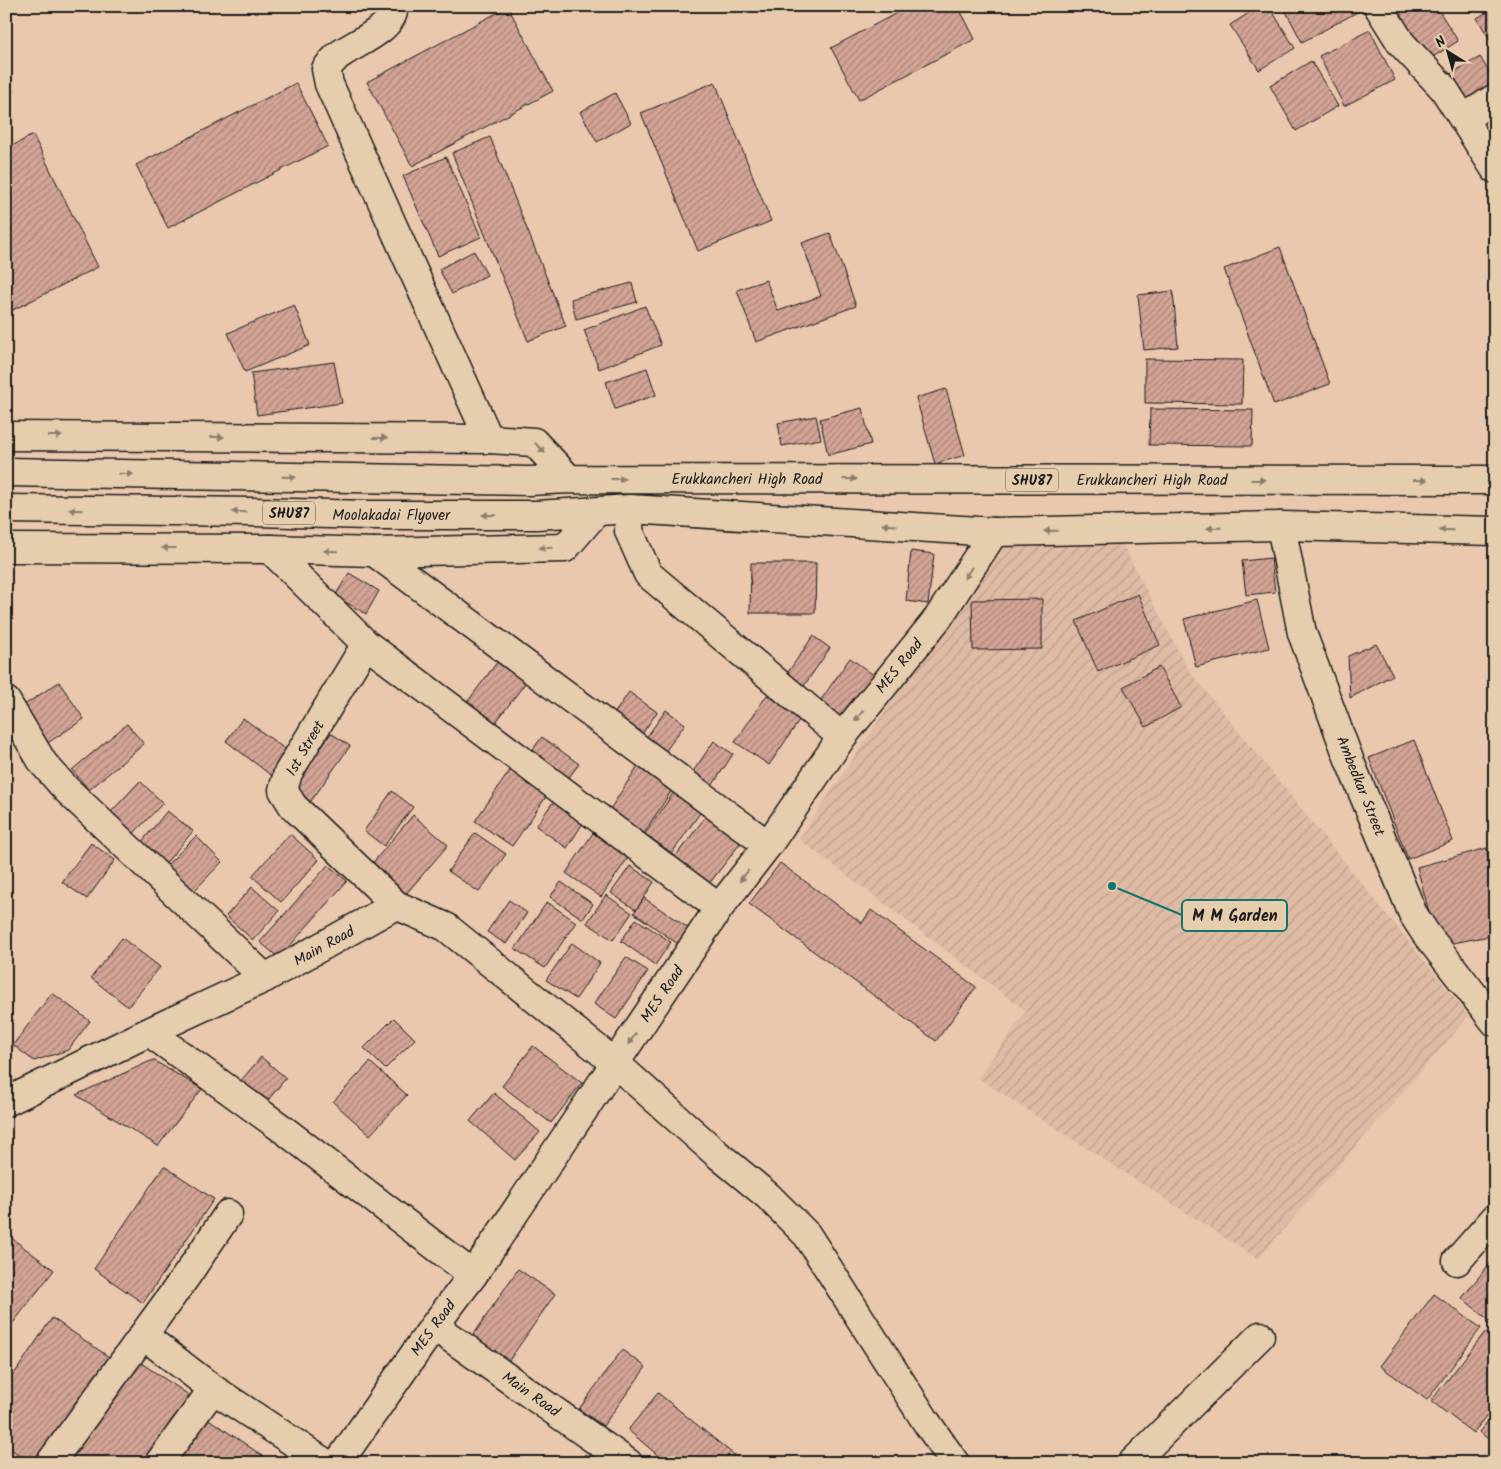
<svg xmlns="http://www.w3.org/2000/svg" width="1501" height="1469" viewBox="0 0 1501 1469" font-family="Kalam,sans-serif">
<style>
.industrial{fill:url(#industrial-furrows)}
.building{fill:url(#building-hatch);stroke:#1c1c1c}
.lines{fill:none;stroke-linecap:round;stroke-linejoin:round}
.street-casing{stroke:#1c1c1c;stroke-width:31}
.primary-casing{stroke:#1c1c1c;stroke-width:31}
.street{stroke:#e5cdae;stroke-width:28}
.primary{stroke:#e5cdae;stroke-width:28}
.oneway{fill:#8b7d6c}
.labels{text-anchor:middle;stroke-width:4;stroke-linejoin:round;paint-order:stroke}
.shield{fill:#e5cdae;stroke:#585148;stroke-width:1}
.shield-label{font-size:14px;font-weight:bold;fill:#1c1c1c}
.street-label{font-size:15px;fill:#1c1c1c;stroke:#e5cdae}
.leader{fill:none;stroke:#0f766e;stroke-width:2}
.callout-dot{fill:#0f766e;stroke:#e5cdae;stroke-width:2}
.callout{fill:#e5cdae;stroke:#0f766e;stroke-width:2}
.callout-label{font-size:16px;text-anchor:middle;font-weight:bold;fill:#1c1c1c}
</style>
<defs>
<pattern id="industrial-furrows" width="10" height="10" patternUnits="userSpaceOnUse" patternTransform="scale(1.25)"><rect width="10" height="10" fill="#dfbaa4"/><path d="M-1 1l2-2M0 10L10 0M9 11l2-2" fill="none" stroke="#bf9f8d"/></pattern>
<pattern id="building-hatch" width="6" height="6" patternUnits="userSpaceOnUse" patternTransform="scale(1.25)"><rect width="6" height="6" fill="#d4a496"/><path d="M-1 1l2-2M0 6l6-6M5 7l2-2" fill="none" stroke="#ab857a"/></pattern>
</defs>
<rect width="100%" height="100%" fill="#eac8ae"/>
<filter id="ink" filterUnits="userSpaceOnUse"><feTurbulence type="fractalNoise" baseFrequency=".02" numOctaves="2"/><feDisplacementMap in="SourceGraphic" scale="10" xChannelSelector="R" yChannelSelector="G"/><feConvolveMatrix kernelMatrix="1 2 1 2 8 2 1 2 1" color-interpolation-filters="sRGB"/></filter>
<g filter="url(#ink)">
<path class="industrial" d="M 1120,540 L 1188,669 L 1469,1016 L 1258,1259 L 978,1078 L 1026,1011 L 799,839 L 995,548 Z"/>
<path class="building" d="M 910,6 L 958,6 L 975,39 L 859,100 L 831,48 Z
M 1260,6 L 1269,6 L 1295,48 L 1259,70 L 1230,25 Z
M 1283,6 L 1359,6 L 1361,10 L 1302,42 Z
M 1388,6 L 1436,6 L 1458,41 L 1425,62 Z
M 508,7 L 553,91 L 412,166 L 367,82 Z
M 1494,8 L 1495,8 L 1495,48 L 1477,18 Z
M 1370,30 L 1395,80 L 1344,106 L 1319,56 Z
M 1480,57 L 1495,82 L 1495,88 L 1462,107 L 1445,77 Z
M 1311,61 L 1338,106 L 1296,131 L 1270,86 Z
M 6,77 L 14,92 L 6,96 Z
M 715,82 L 771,221 L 698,251 L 641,113 Z
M 296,83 L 328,146 L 168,228 L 136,165 Z
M 615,93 L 631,123 L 597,142 L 580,112 Z
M 33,135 L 98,267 L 7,313 L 6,149 Z
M 490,137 L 566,326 L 528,341 L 452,153 Z
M 446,157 L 481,237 L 438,256 L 403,176 Z
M 830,233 L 856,306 L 756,342 L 737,290 L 766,280 L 778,311 L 821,296 L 802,243 Z
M 1280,247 L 1330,384 L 1274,405 L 1224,269 Z
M 474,251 L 487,275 L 452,294 L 439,269 Z
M 632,283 L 637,302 L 576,319 L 571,299 Z
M 1173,291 L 1178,347 L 1144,350 L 1138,295 Z
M 294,305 L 310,345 L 245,372 L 228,333 Z
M 645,306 L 661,345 L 599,369 L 584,330 Z
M 1145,359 L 1243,360 L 1242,404 L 1145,403 Z
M 334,362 L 342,403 L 257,415 L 251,373 Z
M 647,368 L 656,395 L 615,409 L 606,382 Z
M 946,389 L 965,455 L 935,464 L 916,398 Z
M 862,408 L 871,444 L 828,455 L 820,419 Z
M 1150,409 L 1253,410 L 1252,446 L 1149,445 Z
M 816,416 L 821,439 L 782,446 L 778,423 Z
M 911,551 L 934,554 L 928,604 L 906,601 Z
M 1271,558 L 1275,592 L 1246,595 L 1242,561 Z
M 751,563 L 816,563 L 815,613 L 750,613 Z
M 349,573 L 379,591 L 366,614 L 335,596 Z
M 1138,594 L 1160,645 L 1098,672 L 1076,621 Z
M 1042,599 L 1042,649 L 973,650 L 972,600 Z
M 1257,600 L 1269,648 L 1196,667 L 1184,619 Z
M 813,636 L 830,648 L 799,693 L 782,681 Z
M 1376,644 L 1393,675 L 1350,698 L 1348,656 Z
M 850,658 L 878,678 L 843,726 L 816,707 Z
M 498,661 L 526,682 L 493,726 L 465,705 Z
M 1159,667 L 1181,707 L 1146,727 L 1123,687 Z
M 59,682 L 84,719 L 43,746 L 18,709 Z
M 629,692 L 657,712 L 638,740 L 610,720 Z
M 767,695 L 801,718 L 769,765 L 735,742 Z
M 666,710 L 685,724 L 662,756 L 643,742 Z
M 243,718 L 289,752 L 272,776 L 226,741 Z
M 127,724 L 144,744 L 89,790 L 72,770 Z
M 331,733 L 350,746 L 309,804 L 290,791 Z
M 542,737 L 579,764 L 564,784 L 527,757 Z
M 1414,740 L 1453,841 L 1408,859 L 1369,758 Z
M 714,741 L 733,754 L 710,789 L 690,776 Z
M 639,764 L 674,787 L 642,836 L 607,814 Z
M 511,769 L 548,794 L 512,846 L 475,821 Z
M 140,781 L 163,803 L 132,835 L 109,814 Z
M 392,791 L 413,807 L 384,846 L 364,831 Z
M 674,792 L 702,810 L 672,853 L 645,834 Z
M 553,802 L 583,823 L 567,848 L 536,826 Z
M 167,811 L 193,831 L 165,864 L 140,844 Z
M 413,815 L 448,845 L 405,895 L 370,866 Z
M 707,815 L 742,841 L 709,884 L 674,858 Z
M 475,833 L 506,854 L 479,892 L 448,871 Z
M 593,833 L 628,858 L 601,897 L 566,873 Z
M 290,834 L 319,860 L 281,902 L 252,876 Z
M 196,836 L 222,862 L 191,894 L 164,868 Z
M 91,843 L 115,860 L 87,899 L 62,882 Z
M 1487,848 L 1494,935 L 1438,946 L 1417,867 Z
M 780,863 L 862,923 L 871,910 L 976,987 L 936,1041 L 749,904 Z
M 328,865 L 347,881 L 279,958 L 260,942 Z
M 630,866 L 654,882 L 636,910 L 611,893 Z
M 561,882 L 593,904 L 583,919 L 550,897 Z
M 252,887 L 279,911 L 253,940 L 226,916 Z
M 606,895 L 632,913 L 613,940 L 587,923 Z
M 644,898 L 691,930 L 681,946 L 634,913 Z
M 509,900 L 527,913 L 506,944 L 487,932 Z
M 547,902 L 576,922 L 545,968 L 515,949 Z
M 636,919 L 671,942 L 655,965 L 621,941 Z
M 122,938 L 160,967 L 128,1007 L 91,978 Z
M 572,943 L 600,963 L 576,999 L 546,980 Z
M 626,957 L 648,971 L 616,1019 L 594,1004 Z
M 52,993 L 90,1021 L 68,1050 L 34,1061 L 13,1045 Z
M 394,1018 L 415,1039 L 385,1069 L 364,1048 Z
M 533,1046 L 582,1083 L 551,1123 L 502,1086 Z
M 261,1057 L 286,1078 L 264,1105 L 239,1083 Z
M 153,1060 L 202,1089 L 158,1146 L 76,1095 Z
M 370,1062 L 407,1095 L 370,1135 L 333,1102 Z
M 494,1093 L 540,1132 L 515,1160 L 470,1121 Z
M 164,1166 L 214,1199 L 143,1303 L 94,1269 Z
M 6,1234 L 54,1270 L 6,1332 Z
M 1495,1257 L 1495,1325 L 1462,1298 Z
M 518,1269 L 555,1294 L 508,1362 L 472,1337 Z
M 1434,1294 L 1481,1328 L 1427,1400 L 1380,1366 Z
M 52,1318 L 109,1357 L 36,1463 L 32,1463 L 6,1446 L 6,1386 Z
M 1485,1332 L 1495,1339 L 1495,1406 L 1473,1433 L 1431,1401 Z
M 622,1350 L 646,1367 L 603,1426 L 579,1409 Z
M 138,1361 L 192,1397 L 148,1463 L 69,1463 Z
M 658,1393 L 744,1463 L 667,1463 L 628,1430 Z
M 1495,1413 L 1495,1444 L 1479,1432 Z
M 207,1418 L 273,1463 L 177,1463 Z
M 585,1454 L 596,1463 L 578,1463 Z"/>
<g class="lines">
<defs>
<path id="street" d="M 393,6 C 397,28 353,44 339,55 C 334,59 330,64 326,69 L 329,84 L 489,439
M 1378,6 L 1401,43 L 1444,89 L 1495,169
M 1463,119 L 1495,98
M 630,509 L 629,531 L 648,574 L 842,737
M 1281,526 L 1302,633 L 1350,762 L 1413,914 L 1426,934 L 1495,1022
M 270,549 L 366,644 L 719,908
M 374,552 L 768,845
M 366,644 L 288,773 L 283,790 L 293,806 L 396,905
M 6,701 L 43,763 L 66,789 L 265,978
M 149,1032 L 288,1133 L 473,1275
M 6,1102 L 149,1032 L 265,978 L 396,905 L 446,927 L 615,1063 L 717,1154 L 768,1196 L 807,1235 L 927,1423 L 955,1463
M 1457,1261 L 1495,1218
M 434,1326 L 628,1463
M 143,1335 L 213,1389 L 325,1463
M 50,1463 L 187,1275 L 228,1214
M 159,1463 L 213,1389
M 338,1463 L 434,1326 L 473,1275 L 719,908 L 768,845 L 842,737 L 938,618 L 994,532
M 1132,1463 L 1260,1336"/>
<path id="primary" d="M 6,436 L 489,439 L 534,442 L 569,479
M 6,472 L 529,481 L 569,479 L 1495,480
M 6,509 L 254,512 L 368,515 L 537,515 L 630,509 L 994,532 L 1281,526 L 1495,531
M 6,548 L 270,549 L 374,552 L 565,548 L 596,512"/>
</defs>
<use href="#street" class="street-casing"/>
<use href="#primary" class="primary-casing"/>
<use href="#street" class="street"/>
<use href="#primary" class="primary"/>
</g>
<defs><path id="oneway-solid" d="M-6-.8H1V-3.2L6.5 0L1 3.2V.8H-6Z" transform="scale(1.25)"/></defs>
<g class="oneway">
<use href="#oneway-solid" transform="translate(55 436)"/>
<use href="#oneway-solid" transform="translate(217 437)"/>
<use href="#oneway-solid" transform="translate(380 438)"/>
<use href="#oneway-solid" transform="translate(540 448) rotate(45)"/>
<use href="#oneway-solid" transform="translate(126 474) rotate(1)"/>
<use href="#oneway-solid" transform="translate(289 477) rotate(1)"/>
<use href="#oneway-solid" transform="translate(618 479)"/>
<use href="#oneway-solid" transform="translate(850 479)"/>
<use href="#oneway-solid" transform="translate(1258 480)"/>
<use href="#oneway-solid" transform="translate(1420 480)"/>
<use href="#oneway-solid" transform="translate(76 510) rotate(-179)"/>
<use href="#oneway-solid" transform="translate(239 512) rotate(-179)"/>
<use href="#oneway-solid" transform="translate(489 515) rotate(180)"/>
<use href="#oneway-solid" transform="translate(889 525) rotate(-177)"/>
<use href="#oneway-solid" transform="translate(1214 528) rotate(179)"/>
<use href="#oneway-solid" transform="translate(1446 530) rotate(-179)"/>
<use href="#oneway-solid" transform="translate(1051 531) rotate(179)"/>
<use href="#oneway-solid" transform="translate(169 548) rotate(-180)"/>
<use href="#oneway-solid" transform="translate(546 548) rotate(178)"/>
<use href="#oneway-solid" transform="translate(331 551) rotate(-178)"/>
<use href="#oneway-solid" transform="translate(968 573) rotate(123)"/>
<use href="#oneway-solid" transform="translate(859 716) rotate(129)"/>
<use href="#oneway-solid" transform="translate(744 876) rotate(128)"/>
<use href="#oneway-solid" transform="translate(632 1039) rotate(124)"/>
</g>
</g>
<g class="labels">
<g class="shield">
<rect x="1006" y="468.5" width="52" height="23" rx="4"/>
<rect x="263" y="501.5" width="52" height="23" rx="4"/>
</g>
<g class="shield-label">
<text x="1032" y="485">SHU87</text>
<text x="289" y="518">SHU87</text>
</g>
<g class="street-label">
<text x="747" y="484">Erukkancheri High Road</text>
<text x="1152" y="485">Erukkancheri High Road</text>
<text x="391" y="520">Moolakadai Flyover</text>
<text transform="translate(899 666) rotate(-51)" y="5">MES Road</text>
<text transform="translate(305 748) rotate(-60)" y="5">1st Street</text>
<text transform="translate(1361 786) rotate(68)" y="5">Ambedkar Street</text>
<text transform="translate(324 946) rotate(-29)" y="5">Main Road</text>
<text transform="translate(662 994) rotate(-56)" y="5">MES Road</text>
<text transform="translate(433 1328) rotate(-54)" y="5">MES Road</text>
<text transform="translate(531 1394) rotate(35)" y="5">Main Road</text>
</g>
</g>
<path class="leader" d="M1112 886L1182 915"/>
<circle class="callout-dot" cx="1112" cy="886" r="5"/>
<rect class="callout" x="1182" y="900" width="105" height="31" rx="5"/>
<g class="callout-label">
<text x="1235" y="921">M M Garden</text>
</g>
<rect width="1501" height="1469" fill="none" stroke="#e5cdae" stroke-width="25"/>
<rect x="12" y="12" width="1476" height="1444" fill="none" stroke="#1c1c1c" stroke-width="2" filter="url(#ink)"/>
<g transform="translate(1448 52) rotate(323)" stroke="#e5cdae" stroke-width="4" paint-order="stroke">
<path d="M0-4L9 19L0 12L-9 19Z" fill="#1c1c1c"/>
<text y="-8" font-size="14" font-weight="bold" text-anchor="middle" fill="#1c1c1c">N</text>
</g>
</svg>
